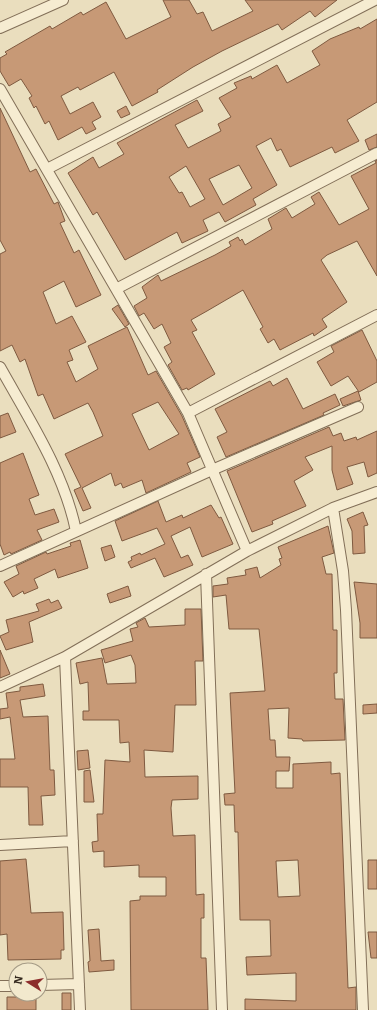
<svg xmlns="http://www.w3.org/2000/svg" width="377" height="1010" viewBox="0 0 377 1010" font-family="Bitter,serif">
<style>
.building{fill:#c79976;stroke:#7f5a40;fill-rule:evenodd}
.lines{fill:none;stroke-linecap:round;stroke-linejoin:round}
.street-casing{stroke:#826f58;stroke-width:12}
.street{stroke:#f6ecd1;stroke-width:10}
</style>
<rect width="100%" height="100%" fill="#eadebe"/>
<path class="building" d="M 163,0 L 189,0 L 197,14 L 203,12 L 212,31 L 253,11 L 245,0 L 337,0 L 315,17 L 310,11 L 282,30 L 278,24 L 222,51 L 193,67 L 157,90 L 158,92 L 132,106 L 114,72 L 80,90 L 78,87 L 61,96 L 70,114 L 93,102 L 101,117 L 92,122 L 96,129 L 86,134 L 82,127 L 58,140 L 49,121 L 45,124 L 36,106 L 34,108 L 29,98 L 32,96 L 21,79 L 9,86 L 0,71 L 0,58 L 7,54 L 5,52 L 50,26 L 52,29 L 81,12 L 83,15 L 106,2 L 126,39 L 171,17 Z
M 377,19 L 377,102 L 347,120 L 359,141 L 335,153 L 332,147 L 290,167 L 281,149 L 277,151 L 271,138 L 256,146 L 277,185 L 253,199 L 256,205 L 225,222 L 219,212 L 203,220 L 208,231 L 182,243 L 177,232 L 125,260 L 97,212 L 93,215 L 68,173 L 93,157 L 99,168 L 124,154 L 117,143 L 197,100 L 203,111 L 175,125 L 188,148 L 221,131 L 218,124 L 231,117 L 219,98 L 237,88 L 234,83 L 251,76 L 252,79 L 277,65 L 287,83 L 320,65 L 312,51 L 330,39 L 359,27 L 360,29 ZM 239,165 L 252,188 L 223,205 L 209,179 ZM 186,166 L 205,199 L 190,207 L 182,192 L 179,193 L 169,177 Z
M 126,106 L 130,114 L 121,118 L 117,111 Z
M 0,108 L 30,172 L 36,169 L 54,204 L 58,202 L 65,221 L 60,223 L 74,253 L 79,250 L 101,295 L 76,307 L 64,281 L 43,292 L 56,324 L 72,316 L 86,342 L 69,350 L 73,360 L 67,362 L 76,382 L 98,369 L 88,346 L 127,327 L 148,375 L 156,371 L 182,416 L 200,457 L 187,463 L 191,472 L 146,493 L 142,480 L 123,488 L 121,483 L 115,486 L 111,473 L 82,488 L 91,508 L 83,511 L 74,490 L 81,487 L 65,454 L 103,436 L 93,412 L 88,403 L 54,419 L 43,394 L 38,396 L 25,359 L 20,362 L 12,345 L 0,351 L 0,254 L 6,251 L 0,240 ZM 158,402 L 179,434 L 149,450 L 132,414 Z
M 377,134 L 377,147 L 369,150 L 365,140 Z
M 377,160 L 377,276 L 357,241 L 327,255 L 321,260 L 347,302 L 322,319 L 327,327 L 314,336 L 313,333 L 280,350 L 274,339 L 268,343 L 260,329 L 263,327 L 243,290 L 207,311 L 191,320 L 197,330 L 192,332 L 215,374 L 188,390 L 187,388 L 182,390 L 168,365 L 172,362 L 164,347 L 171,343 L 162,324 L 154,329 L 144,313 L 139,316 L 134,306 L 147,298 L 142,287 L 158,275 L 161,281 L 215,255 L 231,246 L 229,242 L 238,237 L 240,241 L 242,239 L 245,245 L 272,229 L 268,219 L 286,208 L 292,218 L 315,204 L 311,197 L 319,192 L 339,225 L 369,209 L 351,176 L 376,163 L 375,161 Z
M 118,305 L 129,324 L 125,327 L 112,309 Z
M 362,330 L 377,361 L 377,382 L 359,392 L 348,376 L 331,386 L 317,362 L 334,352 L 331,346 Z
M 287,378 L 303,409 L 335,394 L 340,405 L 323,413 L 324,415 L 226,457 L 217,437 L 227,432 L 215,409 L 270,381 L 273,386 Z
M 358,391 L 361,400 L 343,406 L 340,399 Z
M 8,413 L 16,432 L 0,438 L 0,416 Z
M 329,427 L 333,436 L 341,433 L 344,441 L 356,437 L 357,440 L 377,431 L 377,473 L 368,477 L 364,462 L 347,467 L 353,484 L 337,490 L 332,470 L 332,446 L 305,457 L 313,470 L 294,481 L 306,506 L 272,521 L 273,524 L 252,532 L 227,471 Z
M 23,453 L 39,495 L 29,499 L 35,515 L 54,509 L 59,522 L 37,530 L 42,540 L 11,554 L 10,552 L 4,555 L 0,544 L 0,463 Z
M 158,501 L 166,522 L 182,515 L 183,518 L 211,505 L 219,518 L 221,517 L 233,544 L 202,557 L 190,527 L 171,536 L 181,558 L 188,555 L 193,565 L 164,577 L 155,558 L 131,568 L 128,562 L 132,560 L 131,557 L 140,553 L 141,555 L 165,544 L 157,528 L 122,541 L 115,521 Z
M 363,512 L 368,525 L 364,526 L 365,553 L 353,554 L 352,531 L 347,519 Z
M 328,526 L 334,553 L 322,557 L 326,574 L 332,574 L 333,630 L 337,630 L 337,673 L 334,673 L 335,699 L 343,699 L 345,740 L 303,741 L 302,739 L 288,738 L 289,708 L 268,709 L 270,740 L 275,740 L 276,757 L 290,757 L 289,771 L 276,771 L 276,788 L 293,788 L 293,764 L 331,762 L 331,774 L 340,773 L 348,988 L 356,987 L 356,1010 L 245,1010 L 245,999 L 296,1001 L 296,973 L 247,975 L 246,957 L 271,956 L 270,920 L 240,920 L 238,832 L 235,832 L 234,805 L 225,805 L 224,794 L 235,793 L 230,693 L 265,691 L 262,658 L 259,629 L 229,629 L 226,595 L 213,597 L 213,586 L 228,584 L 227,578 L 246,575 L 245,570 L 257,567 L 260,578 L 281,565 L 279,559 L 282,558 L 278,547 ZM 298,860 L 300,896 L 278,897 L 276,861 Z
M 80,540 L 88,568 L 58,578 L 55,569 L 34,579 L 38,588 L 24,594 L 23,591 L 13,597 L 4,582 L 19,574 L 16,566 L 46,552 L 47,554 L 71,546 L 70,543 Z
M 111,545 L 115,557 L 105,561 L 101,548 Z
M 354,582 L 377,584 L 377,638 L 360,638 L 360,623 Z
M 128,586 L 131,596 L 110,603 L 107,594 Z
M 49,599 L 51,603 L 58,600 L 62,608 L 29,622 L 33,642 L 6,650 L 0,636 L 9,632 L 6,620 L 39,611 L 36,604 Z
M 185,609 L 201,609 L 203,661 L 195,661 L 196,705 L 175,705 L 173,752 L 144,750 L 145,777 L 198,776 L 198,799 L 172,800 L 171,808 L 173,836 L 195,835 L 196,895 L 204,894 L 204,918 L 201,918 L 201,958 L 206,958 L 208,1010 L 131,1010 L 130,901 L 140,900 L 140,896 L 166,896 L 166,877 L 139,877 L 139,865 L 104,867 L 104,851 L 93,852 L 92,842 L 98,841 L 97,814 L 103,814 L 105,760 L 130,762 L 129,742 L 120,743 L 119,720 L 83,720 L 83,711 L 89,711 L 88,682 L 80,684 L 76,663 L 102,658 L 107,684 L 136,683 L 135,665 L 131,655 L 105,663 L 101,650 L 133,641 L 130,629 L 138,627 L 136,623 L 145,618 L 149,627 L 185,625 Z
M 0,650 L 10,674 L 0,678 Z
M 43,684 L 45,696 L 20,700 L 23,717 L 48,716 L 50,770 L 54,770 L 55,795 L 41,796 L 43,825 L 29,825 L 28,787 L 0,787 L 0,759 L 15,759 L 10,717 L 0,719 L 0,709 L 8,708 L 6,693 L 20,691 L 20,687 Z
M 377,704 L 377,713 L 363,714 L 363,705 Z
M 88,750 L 90,768 L 78,770 L 77,751 Z
M 90,770 L 94,802 L 84,802 L 84,771 Z
M 26,859 L 31,913 L 63,912 L 64,950 L 61,950 L 61,959 L 8,960 L 7,934 L 0,935 L 0,861 Z
M 368,860 L 377,860 L 377,889 L 368,889 Z
M 99,929 L 101,961 L 114,960 L 114,970 L 89,972 L 88,962 L 90,961 L 88,930 Z
M 368,932 L 377,932 L 377,958 L 371,958 Z
M 62,993 L 71,993 L 71,1010 L 62,1010 Z
M 27,994 L 36,994 L 36,1010 L 7,1010 L 7,997 L 27,997 Z"/>
<g class="lines">
<defs>
<path id="street" d="M 0,28 L 63,0
M 0,89 L 188,413 L 247,551
M 47,169 L 375,0
M 116,289 L 377,153
M 0,367 C 29,419 64,472 76,531
M 188,413 L 377,315
M 333,508 L 343,571 L 346,610 L 363,1010
M 0,566 L 212,470 L 358,407
M 206,574 L 222,1010
M 65,657 L 80,1010
M 0,687 L 65,657 L 247,551 L 333,508 L 377,492
M 0,845 L 73,841
M 40,985 L 79,984
M 0,986 L 16,986"/>
</defs>
<use href="#street" class="street-casing"/>
<use href="#street" class="street"/>
</g>
<g transform="translate(28 982) rotate(281)"><circle r="19" fill="#f2e9cd" stroke="#a59b86"/>
<path d="M0-3L7 15L0 10L-7 15Z" fill="#8d2d2c"/>
<text y="-6" font-size="11" font-weight="bold" text-anchor="middle" fill="#32271c">N</text>
</g>
</svg>
